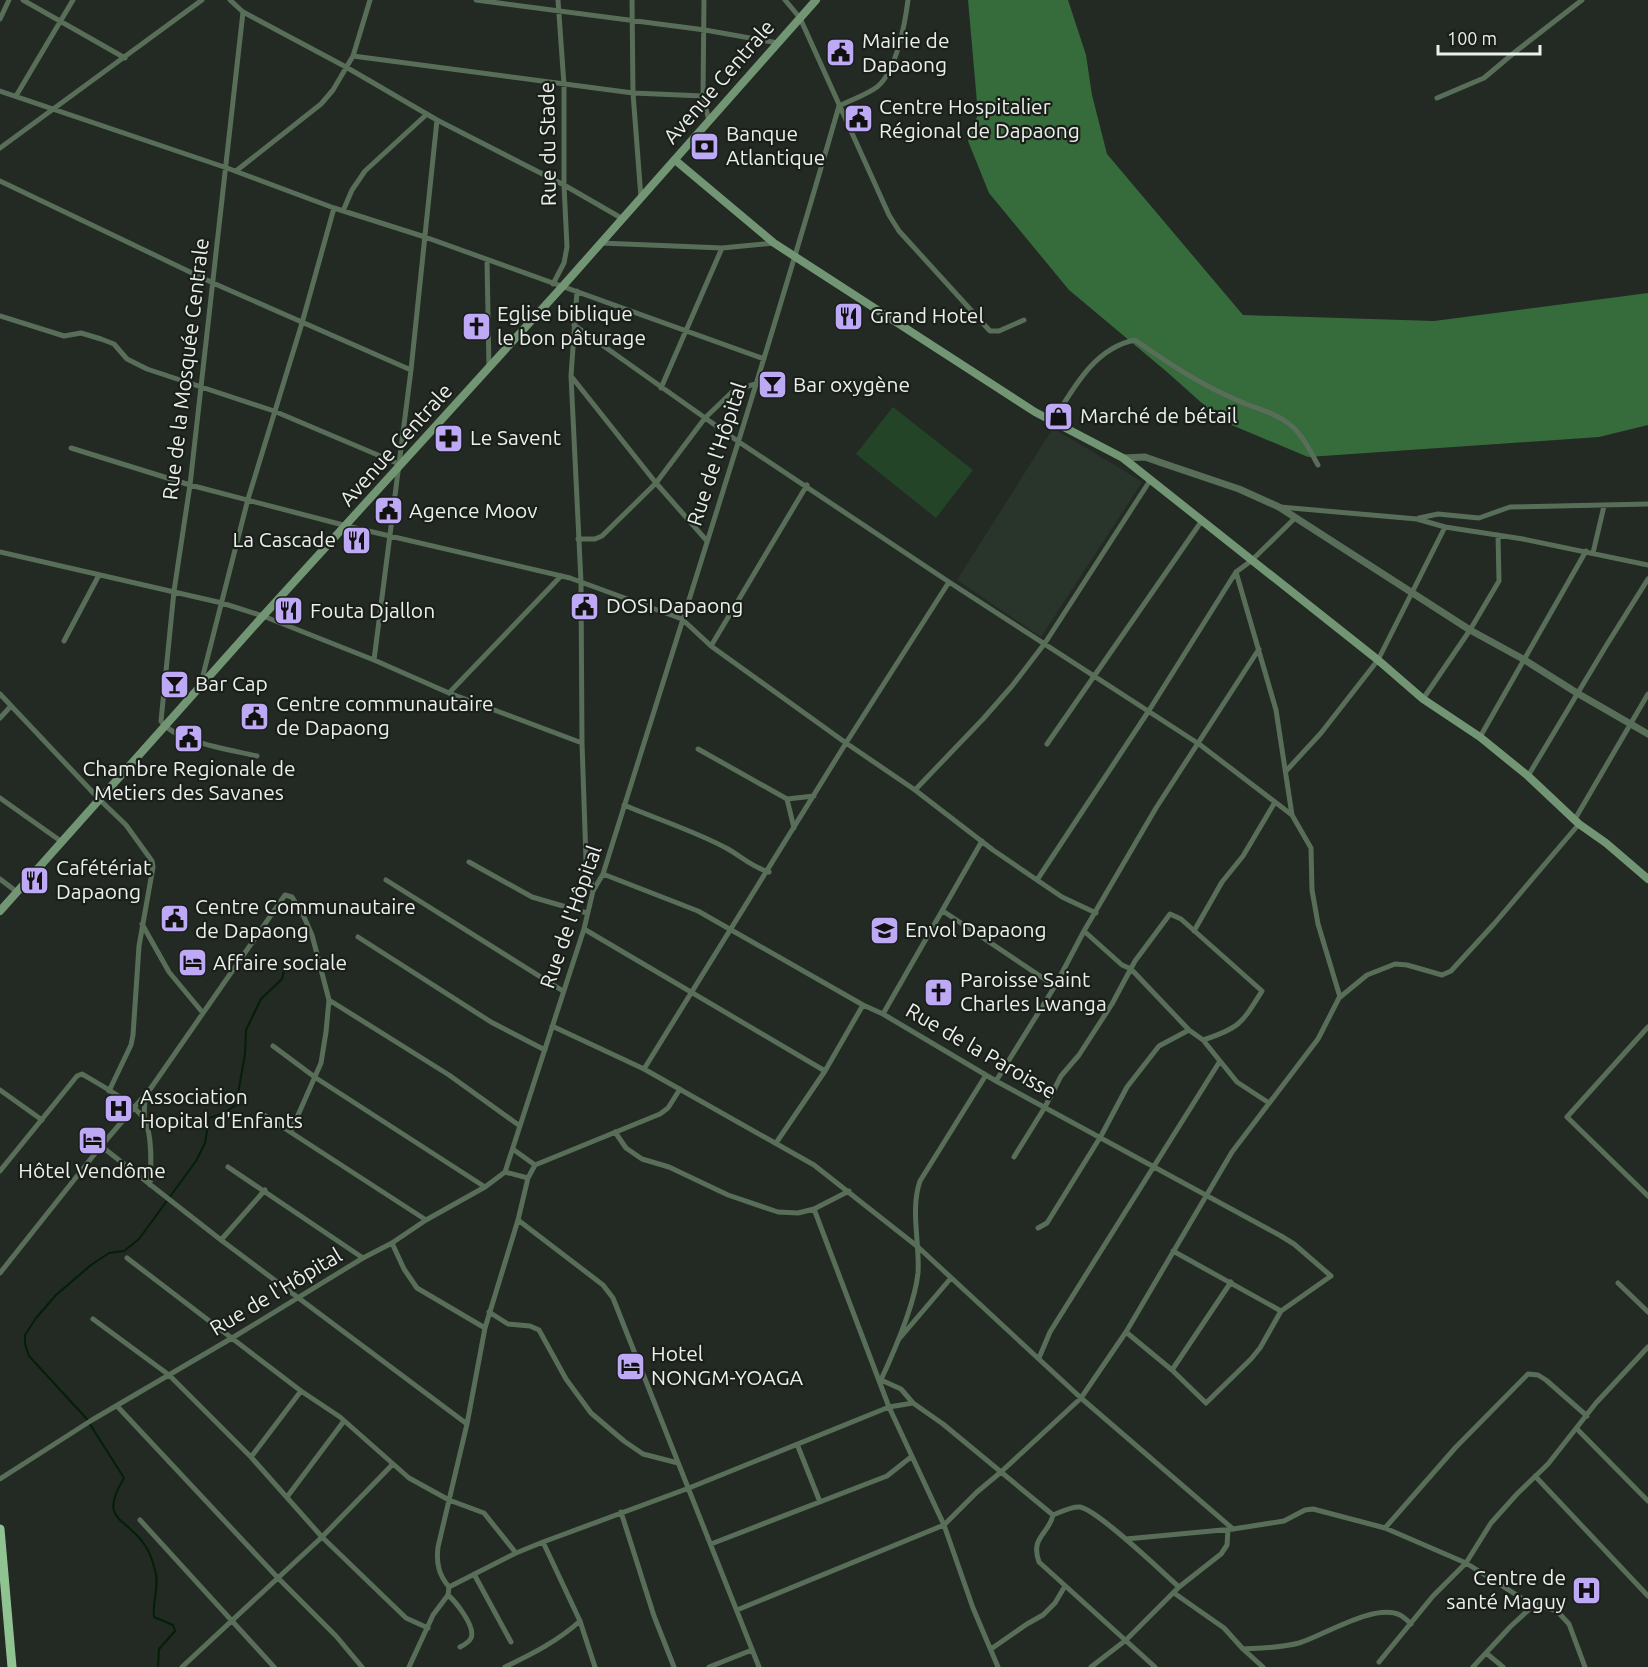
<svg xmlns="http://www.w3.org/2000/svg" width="1648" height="1667" viewBox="0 0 1648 1667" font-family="Ubuntu,sans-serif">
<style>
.built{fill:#29342a}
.green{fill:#244427}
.forest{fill:#366b3c}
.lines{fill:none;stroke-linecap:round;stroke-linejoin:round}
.stream{stroke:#041f07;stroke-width:2}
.minor{stroke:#586e59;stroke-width:5}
.tertiary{stroke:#586e59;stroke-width:7}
.secondary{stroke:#729674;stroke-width:8}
.trunk{stroke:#8fc392;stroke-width:9}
.labels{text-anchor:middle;stroke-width:4.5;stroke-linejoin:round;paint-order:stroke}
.poi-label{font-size:21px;fill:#ecf0ec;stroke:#1a1f1a;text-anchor:start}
.street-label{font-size:21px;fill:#ecf0ec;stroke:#1a1f1a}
</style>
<rect width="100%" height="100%" fill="#232923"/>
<path class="built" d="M 1053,428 L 1141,481 L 1141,484 L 1041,637 L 957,580 Z"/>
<path class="green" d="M 893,407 L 973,470 L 936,518 L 856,454 Z"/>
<path class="forest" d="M 968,0 L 1068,0 L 1086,55 L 1092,95 L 1107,154 L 1243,315 L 1434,321 L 1648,293 L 1648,425 L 1599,437 L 1308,457 L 1222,421 L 1167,372 L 1069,290 L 989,193 L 968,141 L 978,114 Z"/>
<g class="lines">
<path class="stream" d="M 158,1667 L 159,1649 L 175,1631 L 173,1625 L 154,1617 C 152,1601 160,1586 155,1570 C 153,1562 150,1552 144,1544 C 125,1516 98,1521 124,1478 L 86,1418 L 29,1356 L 25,1344 L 25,1335 L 36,1318 L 56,1295 L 91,1265 L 109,1253 L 124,1251 L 139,1239 L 196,1161 L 205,1143 L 209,1118 L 222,1114 L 236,1105 L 245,1054 L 246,1030 L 261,999 L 282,979 L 285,966"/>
<path class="minor" d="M 23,0 L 125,58
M 230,0 L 243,12 L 346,67 L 437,120 L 564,185 L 623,219
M 476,0 L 705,30 L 778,43
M 632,0 L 633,93 L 641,198
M 704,0 L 703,96 L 709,121
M 785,0 L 800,18 L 889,215 L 899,231 L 990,331 L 999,331 L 1024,320
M 243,12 L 190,485 L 174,591 L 161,721 C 175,742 232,750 257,756
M 0,19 L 9,0
M 353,56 L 633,93 L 703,96
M 0,91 L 227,168 L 334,208 L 425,237 L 764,359
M 16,96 L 73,0
M 1437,98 L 1484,78 L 1515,52 L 1582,0
M 839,106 C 851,100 866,95 877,87 C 896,72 905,24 908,0
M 0,148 L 202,0
M 236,171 L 321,104 L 333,90 L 353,56 L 370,0
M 0,181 L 213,283 L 411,370
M 343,211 L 352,190 L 365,171 L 427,114
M 601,243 L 722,248 L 774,243
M 487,260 L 489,369
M 553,284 L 564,263 L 567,247 L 564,185 L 564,85 L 558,0
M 577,291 L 571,376 L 581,582 L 582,743 L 586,860 L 593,891
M 0,316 L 64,336 L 81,333 L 101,339 L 114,344 L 127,359 L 147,369 L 274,411 L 399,464
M 574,325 L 739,442 L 949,582 L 1199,744 L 1292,815
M 571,376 L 656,483 L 707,541
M 661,388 L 722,248
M 1053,421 C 1073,389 1094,348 1135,340 C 1168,363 1201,385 1239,401 C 1254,408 1271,411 1285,421 C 1301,431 1309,449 1318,465
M 71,448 L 190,485 L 347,526 L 570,578 L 682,619 L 711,646 L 846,743 L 915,790 L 993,850 L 1062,897 L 1096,913
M 1280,507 L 1417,519 L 1445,527 L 1523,539 L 1648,565
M 1419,518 L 1438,514 L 1479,518 L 1510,507 L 1648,504
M 578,539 L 595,539 L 602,536 L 656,483 L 705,418 L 732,392 L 757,383
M 0,552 L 222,603 L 263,616 L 374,660 L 449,693 L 582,743
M 1593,553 L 1604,506
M 1236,572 L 1276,710 L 1292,815 L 1311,848 L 1312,890 L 1318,924 L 1340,997
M 64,641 L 99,575
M 711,646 L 807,485
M 374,660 L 411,370 L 437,120
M 201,683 L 248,499 L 302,323 L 334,208
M 449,693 L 561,576
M 0,694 L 100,800 L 126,825 L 152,861 L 153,867 L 139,946 L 133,1035 L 131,1045 L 109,1091
M 1423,699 L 1470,630 L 1499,581 L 1498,535
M 0,718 L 11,706
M 1480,737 L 1586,551
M 1047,744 L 1201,522
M 698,749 L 787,799 L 814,796
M 1287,770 L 1321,733 L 1378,660 L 1445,527
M 1528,776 L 1606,646 L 1648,579
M 915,790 L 983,719 L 1012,686 L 1045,643 L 1151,479
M 0,798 L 62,842
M 787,799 L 794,828
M 624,805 C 659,820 695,831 728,849 C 742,857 752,867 769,872
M 1575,819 L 1648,694
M 469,862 L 532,897 L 587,913
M 603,874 L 698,911 L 863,1005 L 883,1014 L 996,1081 L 1281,1236 L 1294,1244 L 1331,1276 L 1281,1311 L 1260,1348 L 1251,1359 L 1206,1403 L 1172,1370 L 1126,1332
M 0,879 L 17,892
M 386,880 L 563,991
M 1037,880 L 1148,712 L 1236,572 L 1251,561 L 1295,518
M 943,911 L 1055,986
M 142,924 L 169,972 L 203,1013
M 584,929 L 825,1071
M 1084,931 L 1122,965 L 1131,969 L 1189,1030 L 1203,1040 L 1237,1082 L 1269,1103
M 1194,931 L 1222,882 L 1243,856 L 1275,802
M 358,937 L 491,1022 L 545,1050
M 329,1000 L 449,1075 L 520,1126
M 883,1014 L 982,841
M 552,1026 L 644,1069 L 814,1165 L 918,1247 L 1081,1398 L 1233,1529
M 1648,1027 L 1567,1117 L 1648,1196
M 273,1046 L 316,1078 L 485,1187
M 644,1069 L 846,743 L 949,582
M 996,1081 L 1055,986 L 1084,931 L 1156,808 L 1259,649
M 0,1090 L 42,1120
M 261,1113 L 426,1220
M 144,1120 L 145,1094
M 615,1132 L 626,1148 L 642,1159 L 669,1167 L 728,1195 L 778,1212 L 798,1213 L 814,1209 L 849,1191
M 776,1143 L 825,1071 L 863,1005
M 101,1146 L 221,1240 L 467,1424
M 514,1150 L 535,1165
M 1014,1157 L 1045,1107 L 1061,1076 L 1079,1055 L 1112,1004 L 1135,961 L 1170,914 L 1181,919 L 1262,991 C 1242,1023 1240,1028 1203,1040
M 228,1167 L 363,1258
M 0,1171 L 77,1076 L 82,1074 C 99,1084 134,1103 144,1119 C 153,1134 151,1168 150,1185
M 505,1172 L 528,1178
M 814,1209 L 889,1407 L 944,1525 L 973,1608 L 998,1667
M 518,1220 L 603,1285 L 613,1298 L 759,1667
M 1038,1228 L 1047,1223 L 1101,1136 L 1127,1087 L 1159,1046 L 1189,1030
M 221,1240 L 265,1190
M 392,1243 L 404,1269 L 417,1288 L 485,1328
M 1173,1251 L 1281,1311
M 127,1258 L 301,1391 L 340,1417 L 409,1478 L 449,1500 L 484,1513 L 516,1553
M 0,1273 L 101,1146 L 151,1088 L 285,895 L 292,897 L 304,917 L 312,935 L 329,1000 L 326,1032 L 321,1063 L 291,1131
M 1618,1283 L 1648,1312
M 489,1312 L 508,1324 L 530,1326 L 539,1330 L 566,1379 L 591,1413 L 624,1441 L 643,1454 L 678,1463
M 93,1319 L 169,1375 L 251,1457 L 322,1537 L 406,1618 L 428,1628
M 899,1339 L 951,1278
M 1039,1358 L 1050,1332 L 1220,1061
M 1172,1370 L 1231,1282
M 881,1380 L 901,1389 L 913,1403
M 880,1382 C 893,1354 915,1303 918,1273 C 920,1243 910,1210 920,1181 L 986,1075
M 117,1406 L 278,1578 L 336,1636 L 362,1667
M 1577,1429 L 1648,1501
M 797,1444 L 820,1502
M 251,1457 L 301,1391
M 1535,1476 L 1648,1596
M 0,1479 L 92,1420 L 232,1338 L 363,1258 L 392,1243 L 426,1220 L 485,1187 L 505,1172 L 584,929 L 593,891 L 603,874 C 683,618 765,363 839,106
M 287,1497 L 344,1421
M 621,1512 L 654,1616 L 674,1667
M 1053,1515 C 1049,1534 1030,1537 1039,1562 L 1155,1667
M 140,1520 L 274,1667
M 1385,1528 L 1456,1447 L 1528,1374 L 1538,1375 L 1546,1380 L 1587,1416
M 1126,1539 L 1233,1529 L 1284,1521 L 1305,1510 L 1313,1509 L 1385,1528 L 1466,1563 L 1526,1601 L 1557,1611 L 1569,1624 L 1585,1667
M 543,1542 L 580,1621 L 595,1667
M 711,1544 L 887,1476 L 911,1457
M 474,1574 L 511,1642
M 449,1587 L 516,1553 L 543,1542 L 689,1488 L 889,1407 L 913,1403 L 943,1424 L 1053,1515 C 1061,1512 1072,1506 1080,1507 C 1098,1510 1163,1573 1179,1587
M 1174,1593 L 1224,1628 L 1243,1649 C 1263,1648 1280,1648 1299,1643 C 1325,1635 1374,1603 1400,1615 C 1404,1617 1408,1621 1411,1624
M 448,1595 C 456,1602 476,1627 471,1638 C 469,1642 464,1645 460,1647
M 737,1610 L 944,1525 L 977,1492 L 1001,1472 L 1081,1398 L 1126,1332 L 1232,1152 L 1318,1039 L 1339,998 L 1367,975 L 1395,964 L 1407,965 L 1442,975 L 1451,971 L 1494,924 L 1579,824
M 991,1649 L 1027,1624 L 1043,1615 L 1055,1603 L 1065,1586
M 1243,1649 L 1263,1667
M 1486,1653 L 1503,1667
M 1379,1662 L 1433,1596 L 1466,1563 L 1491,1523 L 1517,1494 L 1548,1464 L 1596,1403 L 1648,1347
M 182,1667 L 322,1537 L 392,1465
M 409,1667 L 433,1615 L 448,1595 L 449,1587 C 439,1575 436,1564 438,1547 L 467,1424 L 485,1328 L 518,1220 L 528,1178 L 535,1165 L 660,1114 L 668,1108 L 680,1089
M 505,1667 C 532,1654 558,1641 580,1621
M 709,1667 L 752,1650
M 1091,1667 L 1126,1640 L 1179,1587 L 1221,1554 L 1227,1545 L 1228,1530
M 1473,1667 L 1510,1627 L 1536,1603"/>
<path class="tertiary" d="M 1123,458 L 1145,457 L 1162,463 L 1239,489 L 1279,507 L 1470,630 L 1523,659 L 1577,693 L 1648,734"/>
<path class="secondary" d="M 675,160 L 774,243 L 1035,412 L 1123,458 L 1378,660 L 1423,699 L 1480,737 L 1528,776 L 1579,824 L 1606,843 L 1648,879
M 0,911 L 263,616 L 562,287 L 816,0"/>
<path class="trunk" d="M 0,1529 L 12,1667"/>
</g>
<defs>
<symbol id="civic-square" viewBox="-11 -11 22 22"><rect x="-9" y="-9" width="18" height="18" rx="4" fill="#bea9f5" stroke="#1a1f1a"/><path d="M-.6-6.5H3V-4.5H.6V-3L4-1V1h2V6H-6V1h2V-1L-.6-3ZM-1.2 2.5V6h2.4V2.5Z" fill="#111"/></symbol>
<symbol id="bank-square" viewBox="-11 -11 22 22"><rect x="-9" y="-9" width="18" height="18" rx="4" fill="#bea9f5" stroke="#1a1f1a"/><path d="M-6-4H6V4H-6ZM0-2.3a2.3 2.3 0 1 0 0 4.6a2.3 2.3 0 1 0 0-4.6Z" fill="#111"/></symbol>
<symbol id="restaurant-square" viewBox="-11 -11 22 22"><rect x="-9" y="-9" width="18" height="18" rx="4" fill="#bea9f5" stroke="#1a1f1a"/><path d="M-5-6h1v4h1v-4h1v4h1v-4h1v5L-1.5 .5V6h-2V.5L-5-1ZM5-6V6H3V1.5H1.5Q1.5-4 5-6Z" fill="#111"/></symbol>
<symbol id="church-square" viewBox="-11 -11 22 22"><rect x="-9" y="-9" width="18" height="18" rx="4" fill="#bea9f5" stroke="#1a1f1a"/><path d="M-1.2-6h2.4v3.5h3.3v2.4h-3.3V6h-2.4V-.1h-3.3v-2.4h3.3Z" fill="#111"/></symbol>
<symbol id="bar-square" viewBox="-11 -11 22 22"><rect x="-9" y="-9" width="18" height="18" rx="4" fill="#bea9f5" stroke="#1a1f1a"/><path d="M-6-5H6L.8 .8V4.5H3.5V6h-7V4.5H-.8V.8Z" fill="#111"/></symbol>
<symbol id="shop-square" viewBox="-11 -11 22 22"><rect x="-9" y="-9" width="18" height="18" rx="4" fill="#bea9f5" stroke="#1a1f1a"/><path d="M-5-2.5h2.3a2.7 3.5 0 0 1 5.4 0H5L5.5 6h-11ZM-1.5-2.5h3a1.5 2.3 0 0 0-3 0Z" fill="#111"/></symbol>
<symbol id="pharmacy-square" viewBox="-11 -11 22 22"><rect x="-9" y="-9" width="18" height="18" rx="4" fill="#bea9f5" stroke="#1a1f1a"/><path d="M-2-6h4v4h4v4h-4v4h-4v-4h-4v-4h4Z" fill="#111"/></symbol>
<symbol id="school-square" viewBox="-11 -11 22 22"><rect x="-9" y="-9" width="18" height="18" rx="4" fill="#bea9f5" stroke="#1a1f1a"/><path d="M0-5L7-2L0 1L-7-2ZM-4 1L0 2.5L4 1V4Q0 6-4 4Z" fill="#111"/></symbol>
<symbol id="hotel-square" viewBox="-11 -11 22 22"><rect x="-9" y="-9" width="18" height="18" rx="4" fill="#bea9f5" stroke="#1a1f1a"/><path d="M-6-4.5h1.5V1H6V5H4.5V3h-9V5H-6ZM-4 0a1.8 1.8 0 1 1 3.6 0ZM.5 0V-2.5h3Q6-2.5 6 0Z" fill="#111"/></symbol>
<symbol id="hospital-square" viewBox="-11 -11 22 22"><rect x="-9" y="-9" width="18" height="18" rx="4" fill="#bea9f5" stroke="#1a1f1a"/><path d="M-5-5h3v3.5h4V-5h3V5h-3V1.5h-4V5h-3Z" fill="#111"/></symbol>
</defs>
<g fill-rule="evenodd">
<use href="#civic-square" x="824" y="36" width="33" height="33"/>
<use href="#civic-square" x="842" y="102" width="33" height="33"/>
<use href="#bank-square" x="688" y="130" width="33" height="33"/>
<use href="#restaurant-square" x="832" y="300" width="33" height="33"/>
<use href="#church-square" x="460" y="310" width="33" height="33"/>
<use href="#bar-square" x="756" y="368" width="33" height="33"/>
<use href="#shop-square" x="1042" y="400" width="33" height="33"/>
<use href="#pharmacy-square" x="432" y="422" width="33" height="33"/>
<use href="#civic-square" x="372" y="494" width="33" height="33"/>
<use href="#restaurant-square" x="340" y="524" width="33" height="33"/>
<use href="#civic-square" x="568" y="590" width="33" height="33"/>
<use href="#restaurant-square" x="272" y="594" width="33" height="33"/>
<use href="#bar-square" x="158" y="668" width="33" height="33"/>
<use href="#civic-square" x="238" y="700" width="33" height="33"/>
<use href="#civic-square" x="172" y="722" width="33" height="33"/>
<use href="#restaurant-square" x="18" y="864" width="33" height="33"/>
<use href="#civic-square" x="158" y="902" width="33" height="33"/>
<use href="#school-square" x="868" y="914" width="33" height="33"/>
<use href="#hotel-square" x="176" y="946" width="33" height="33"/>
<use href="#church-square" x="922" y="976" width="33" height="33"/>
<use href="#hospital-square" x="102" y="1092" width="33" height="33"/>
<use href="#hotel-square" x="76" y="1124" width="33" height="33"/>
<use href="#hotel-square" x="614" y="1350" width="33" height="33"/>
<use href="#hospital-square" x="1570" y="1574" width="33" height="33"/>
</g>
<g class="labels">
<g class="poi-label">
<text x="862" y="48">Mairie de<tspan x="862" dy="24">Dapaong</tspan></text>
<text x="879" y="114">Centre Hospitalier<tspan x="879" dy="24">Régional de Dapaong</tspan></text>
<text x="726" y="141">Banque<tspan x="726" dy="24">Atlantique</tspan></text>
<text x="497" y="321">Eglise biblique<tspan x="497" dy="24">le bon pâturage</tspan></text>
<text x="870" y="323">Grand Hotel</text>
<text x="793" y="392">Bar oxygène</text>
<text x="1080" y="423">Marché de bétail</text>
<text x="470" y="445">Le Savent</text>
<text x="409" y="518">Agence Moov</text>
<text x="336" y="547" text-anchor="end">La Cascade</text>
<text x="606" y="613">DOSI Dapaong</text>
<text x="310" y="618">Fouta Djallon</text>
<text x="195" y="691">Bar Cap</text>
<text x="276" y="711">Centre communautaire<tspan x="276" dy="24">de Dapaong</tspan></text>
<text x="189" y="776" text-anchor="middle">Chambre Regionale de<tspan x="189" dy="24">Metiers des Savanes</tspan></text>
<text x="56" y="875">Cafétériat<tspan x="56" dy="24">Dapaong</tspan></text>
<text x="195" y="914">Centre Communautaire<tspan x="195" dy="24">de Dapaong</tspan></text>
<text x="905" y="937">Envol Dapaong</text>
<text x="213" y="970">Affaire sociale</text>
<text x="960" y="987">Paroisse Saint<tspan x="960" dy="24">Charles Lwanga</tspan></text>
<text x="140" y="1104">Association<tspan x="140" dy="24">Hopital d'Enfants</tspan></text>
<text x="92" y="1178" text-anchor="middle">Hôtel Vendôme</text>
<text x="651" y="1361">Hotel<tspan x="651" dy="24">NONGM-YOAGA</tspan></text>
<text x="1566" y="1585" text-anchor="end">Centre de<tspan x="1566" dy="24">santé Maguy</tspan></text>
</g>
<g class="street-label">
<text transform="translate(719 82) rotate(-49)" y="7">Avenue Centrale</text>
<text transform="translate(548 144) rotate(-91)" y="7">Rue du Stade</text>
<text transform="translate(186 369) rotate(-83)" y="7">Rue de la Mosquée Centrale</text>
<text transform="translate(396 445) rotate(-48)" y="7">Avenue Centrale</text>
<text transform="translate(717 454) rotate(-72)" y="7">Rue de l'Hôpital</text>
<text transform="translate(571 917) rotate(-71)" y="7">Rue de l'Hôpital</text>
<text transform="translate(981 1051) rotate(30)" y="7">Rue de la Paroisse</text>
<text transform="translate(276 1292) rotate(-31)" y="7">Rue de l'Hôpital</text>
</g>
</g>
<path d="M1438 45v9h102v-9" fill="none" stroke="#ecf0ec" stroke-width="3"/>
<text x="1447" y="45" font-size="18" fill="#ecf0ec" stroke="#1a1f1a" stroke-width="4.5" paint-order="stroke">100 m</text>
</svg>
